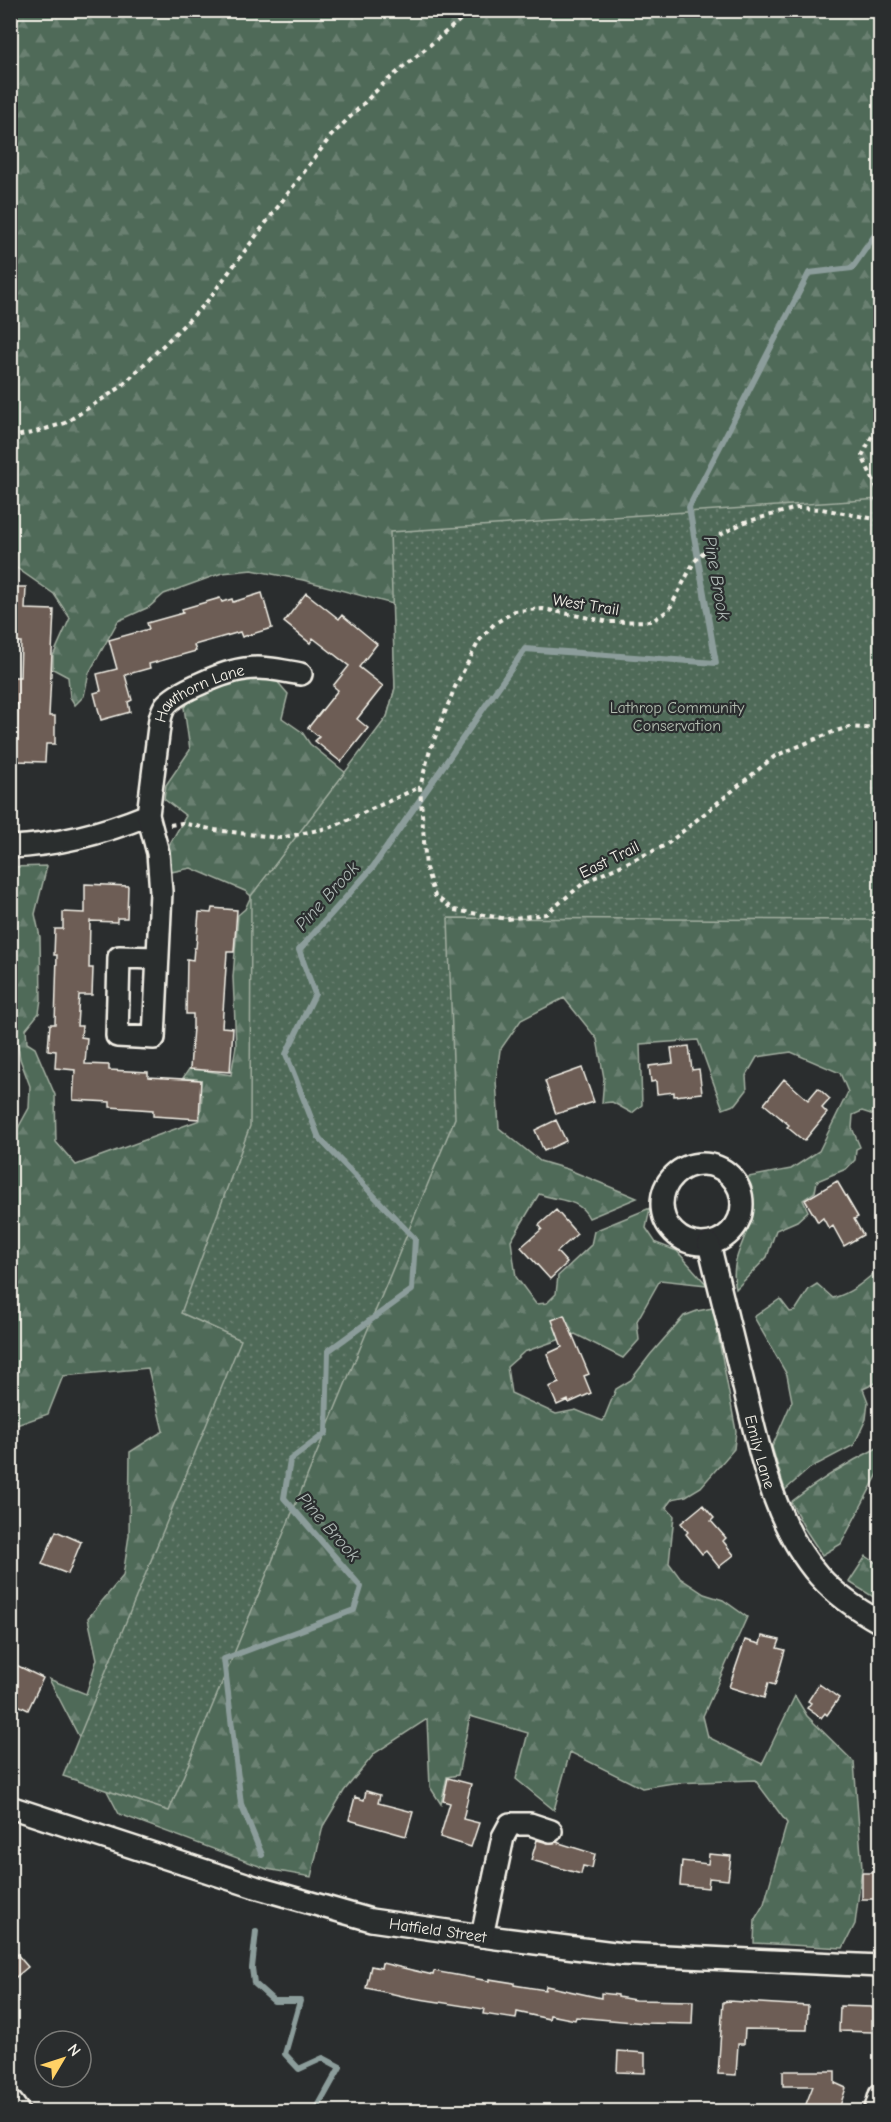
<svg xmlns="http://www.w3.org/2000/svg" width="891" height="2122" viewBox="0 0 891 2122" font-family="'Comic Neue',sans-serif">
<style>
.forest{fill:url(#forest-firs);stroke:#a2aea0;stroke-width:1.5}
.park{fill:url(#park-dots);stroke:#a2aea0;stroke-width:1.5}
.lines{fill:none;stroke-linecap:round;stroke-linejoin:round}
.stream{stroke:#8c9d9b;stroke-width:6}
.building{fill:#6d5d54;stroke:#f4f1e8;stroke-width:1.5}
.minor-casing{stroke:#f4f1e8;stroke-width:26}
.major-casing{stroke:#f4f1e8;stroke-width:32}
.path{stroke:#f4f1e8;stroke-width:4;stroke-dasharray:4.5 4.5;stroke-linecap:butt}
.minor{stroke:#2a2d2e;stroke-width:21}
.major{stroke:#2a2d2e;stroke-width:27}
.labels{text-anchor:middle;stroke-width:4.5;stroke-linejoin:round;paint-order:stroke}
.street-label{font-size:16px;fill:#f4f1e8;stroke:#2a2d2e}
.park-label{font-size:16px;fill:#b2bbaf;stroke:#2a2d2e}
.water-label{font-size:18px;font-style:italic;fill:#afb9b5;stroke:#2a2d2e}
</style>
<defs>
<pattern id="forest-firs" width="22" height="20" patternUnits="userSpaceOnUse" patternTransform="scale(1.5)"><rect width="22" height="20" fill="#506a59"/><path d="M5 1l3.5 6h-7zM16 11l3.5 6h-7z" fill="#6a8071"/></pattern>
<pattern id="park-dots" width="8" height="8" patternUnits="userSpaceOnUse" patternTransform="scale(1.5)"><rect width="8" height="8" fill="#506a59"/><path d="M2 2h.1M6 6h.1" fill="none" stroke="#6a8071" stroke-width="1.8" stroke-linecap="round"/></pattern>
</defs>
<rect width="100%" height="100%" fill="#2a2d2e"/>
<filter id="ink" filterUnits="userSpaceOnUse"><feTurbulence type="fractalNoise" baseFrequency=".0167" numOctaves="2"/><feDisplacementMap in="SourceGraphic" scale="12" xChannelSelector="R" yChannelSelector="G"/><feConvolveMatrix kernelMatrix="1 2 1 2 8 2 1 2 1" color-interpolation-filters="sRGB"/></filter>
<g filter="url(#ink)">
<path class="forest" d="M 11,11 L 880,11 L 880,1117 L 862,1111 L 853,1115 L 852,1128 L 860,1147 L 856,1149 L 855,1160 L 846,1169 L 817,1181 L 815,1192 L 803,1200 L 808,1211 L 797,1221 L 776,1230 L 767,1257 L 736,1289 C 725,1245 769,1228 743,1178 L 791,1169 L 819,1151 L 848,1092 L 840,1073 L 791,1052 L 757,1057 L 746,1076 L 747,1090 L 736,1104 L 723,1109 L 698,1040 L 640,1044 L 642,1105 L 632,1113 L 612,1102 L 602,1103 L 604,1078 L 597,1039 L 564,998 L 521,1020 L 500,1050 L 496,1080 L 499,1128 L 540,1161 L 567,1169 L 637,1198 L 589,1218 C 579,1198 558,1201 539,1194 L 511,1241 L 516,1277 L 536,1304 L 547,1303 L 556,1294 L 558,1276 L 591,1245 L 594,1231 L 650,1208 L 646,1228 L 656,1243 L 677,1251 L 707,1285 L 660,1280 L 637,1321 L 639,1340 L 623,1358 L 575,1334 L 524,1352 L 507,1367 L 511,1393 L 556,1414 L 576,1410 L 603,1421 L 616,1389 L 631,1380 L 650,1355 L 684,1316 L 697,1311 L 713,1308 L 736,1431 L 734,1449 L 701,1487 L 686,1496 L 672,1499 L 666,1507 L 674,1516 L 669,1563 L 680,1578 L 704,1594 L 723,1600 L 747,1617 L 703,1716 L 708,1737 L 762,1764 L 795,1696 L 807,1716 L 854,1762 L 862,1868 L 855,1924 L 843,1948 L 754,1943 L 755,1919 L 764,1904 L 787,1823 L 755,1780 L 673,1783 L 642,1788 L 570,1752 L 554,1810 L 516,1779 L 528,1733 L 470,1716 L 458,1775 L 447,1777 L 441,1804 L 430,1787 L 427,1719 L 375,1753 L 344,1791 L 323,1826 L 311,1877 L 267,1869 L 119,1814 L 49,1679 L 86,1694 L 97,1659 L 88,1618 L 123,1576 L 129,1535 L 130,1452 L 163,1431 L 148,1368 L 63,1376 L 48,1414 L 11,1427 L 10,1135 L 18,1128 L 29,1108 L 30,1086 L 20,1059 L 15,1028 L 11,1028 L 11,867 L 47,866 L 35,914 L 40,937 L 41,999 L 39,1013 L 26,1029 L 27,1043 L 35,1048 L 55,1095 L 56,1142 L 76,1165 L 200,1120 L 202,1095 L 197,1095 L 197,1079 L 183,1078 L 191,1066 L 204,1067 L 208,1071 L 231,1075 L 236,1046 L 233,977 L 238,915 L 245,909 L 251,896 L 245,891 L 191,868 L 171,872 L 168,847 L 186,816 L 164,799 L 166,785 L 190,750 L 184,707 L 203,691 L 225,682 L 264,675 L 276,680 L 288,694 L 282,718 L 302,732 L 310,744 L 346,773 L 387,717 L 395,688 L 393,604 L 303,580 L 252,570 L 222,573 L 164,594 L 149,607 L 118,621 L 89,673 L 84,696 L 75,705 L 70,697 L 68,677 L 53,669 L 53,656 L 70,618 L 54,594 L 11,564 Z
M 880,1268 L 880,1381 L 863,1389 L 868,1402 L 866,1419 L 854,1445 L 810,1468 L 785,1490 L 772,1447 L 792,1401 L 787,1375 L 754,1317 L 780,1299 L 790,1312 L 795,1311 L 809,1289 L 817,1284 L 833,1298 C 852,1293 866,1280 880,1268 Z
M 879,1447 L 880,1470 L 841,1544 L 822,1555 L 805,1529 L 791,1502 C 819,1480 847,1463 879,1447 Z
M 866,1556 L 880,1566 L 880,1601 L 849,1582 Z"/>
<path class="park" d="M 880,499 L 880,920 L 448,918 L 455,1118 L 169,1811 L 63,1776 L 241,1340 L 181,1313 L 250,1126 L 251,896 L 387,717 L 395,688 L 390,532 Z"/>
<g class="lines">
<path class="stream" d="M 262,1855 L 241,1804 L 224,1659 L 354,1610 L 361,1587 L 284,1498 L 290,1460 L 326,1433 L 328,1351 L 412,1290 L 415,1239 L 319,1138 L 286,1054 L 315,994 L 299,950 L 373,867 L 525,649 L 716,663 L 689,507 L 809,273 L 852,268 L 880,228
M 256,1931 L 252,1968 L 254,1983 L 274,2001 L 300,2001 L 285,2054 L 299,2069 L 323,2058 L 340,2067 L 315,2112"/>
</g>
<path class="building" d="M 10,587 L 26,587 L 25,609 L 54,610 L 49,716 L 55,716 L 55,744 L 46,744 L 45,762 L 17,761 L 18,704 L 13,704 L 13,677 L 20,677 L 21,642 L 16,642 L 17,615 L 10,614 Z
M 262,593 L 272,628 L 242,637 L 240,632 L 194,645 L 196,651 L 149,664 L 150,668 L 125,675 L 132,700 L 128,702 L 130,712 L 101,720 L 94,693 L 101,691 L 97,674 L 117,669 L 109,640 L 149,629 L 147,623 L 183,613 L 182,609 L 220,598 L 222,602 L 232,599 L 233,602 Z
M 306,593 L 339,619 L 342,615 L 377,644 L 359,667 L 383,686 L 357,719 L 368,728 L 341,762 L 315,741 L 319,737 L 308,728 L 338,690 L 333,686 L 349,666 L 313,638 L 310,643 L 284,622 Z
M 85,884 L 128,886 L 127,918 L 117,918 L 117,922 L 90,921 L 89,968 L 93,968 L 92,995 L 79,995 L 77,1026 L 82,1026 L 81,1037 L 87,1038 L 85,1064 L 109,1065 L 109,1070 L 148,1072 L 148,1077 L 201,1080 L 199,1119 L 153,1116 L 153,1110 L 110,1107 L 110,1102 L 73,1100 L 75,1070 L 55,1068 L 56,1051 L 48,1050 L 50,1024 L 55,1024 L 57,955 L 54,955 L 55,929 L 63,929 L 63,912 L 85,913 Z
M 212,908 L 237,910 L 234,952 L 227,952 L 222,1027 L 233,1028 L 230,1072 L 190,1069 L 193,1027 L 193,1014 L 186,1014 L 187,959 L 193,960 L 194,948 L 196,948 L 199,912 L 211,913 Z
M 689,1046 L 692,1070 L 699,1069 L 702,1093 L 674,1096 L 674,1092 L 657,1094 L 656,1081 L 651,1082 L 649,1066 L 673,1063 L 671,1048 Z
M 582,1068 L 594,1102 L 556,1114 L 545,1081 Z
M 784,1079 L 808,1100 L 818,1088 L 830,1099 L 822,1108 L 827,1113 L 804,1141 L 787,1127 L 789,1125 L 764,1104 Z
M 556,1120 L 566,1141 L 544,1151 L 535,1130 Z
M 837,1181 L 858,1217 L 854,1219 L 863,1235 L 844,1246 L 833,1226 L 829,1229 L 823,1218 L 818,1222 L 805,1200 Z
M 556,1210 L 577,1234 L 557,1252 L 567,1263 L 550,1279 L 521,1247 L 542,1229 L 539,1225 Z
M 564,1315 L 589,1374 L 584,1376 L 591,1393 L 569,1403 L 568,1400 L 557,1405 L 549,1387 L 559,1383 L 547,1354 L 562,1347 L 552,1320 Z
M 703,1505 L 714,1518 L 711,1521 L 726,1538 L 723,1541 L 734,1555 L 719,1567 L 706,1551 L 702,1554 L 686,1534 L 688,1532 L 681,1523 Z
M 56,1531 L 81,1542 L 68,1574 L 42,1564 Z
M 762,1636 L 780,1640 L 777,1648 L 785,1650 L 775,1685 L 768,1683 L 764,1698 L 729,1687 L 745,1640 L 760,1644 Z
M 10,1662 L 43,1678 L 28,1710 L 10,1701 Z
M 819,1684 L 839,1698 L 827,1715 L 825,1713 L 821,1718 L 807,1708 L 811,1703 L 808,1701 Z
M 448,1778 L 471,1784 L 463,1819 L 479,1823 L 471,1847 L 440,1837 L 450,1803 L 443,1801 Z
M 366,1791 L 380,1795 L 378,1803 L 413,1812 L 406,1836 L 349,1820 L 355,1797 L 364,1800 Z
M 537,1840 L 548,1843 L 556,1842 L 595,1854 L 592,1868 L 583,1866 L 581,1874 L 531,1860 Z
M 709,1854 L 731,1856 L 728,1880 L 709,1878 L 708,1888 L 680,1885 L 682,1861 L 708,1864 Z
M 862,1873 L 880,1873 L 880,1899 L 862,1899 Z
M 10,1946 L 28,1967 L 10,1982 Z
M 382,1963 L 433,1975 L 434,1971 L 489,1981 L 489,1979 L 514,1983 L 514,1985 L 545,1990 L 546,1986 L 601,1998 L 601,1993 L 618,1995 L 618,1997 L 635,2000 L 693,2001 L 692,2024 L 645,2023 L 576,2017 L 575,2020 L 550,2015 L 549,2019 L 517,2012 L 516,2019 L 483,2014 L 484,2009 L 407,1997 L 366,1988 L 371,1966 L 381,1968 Z
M 729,2001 L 808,2006 L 807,2030 L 745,2029 L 744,2044 L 738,2044 L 736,2075 L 718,2074 L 723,2002 Z
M 840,2006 L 872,2007 L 872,2032 L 839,2031 Z
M 618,2051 L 645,2053 L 645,2073 L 617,2072 Z
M 783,2071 L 835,2071 L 835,2083 L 846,2088 L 838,2112 L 821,2112 L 811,2108 L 811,2106 L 806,2104 L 813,2086 L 783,2086 Z"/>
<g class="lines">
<defs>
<g id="minor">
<path d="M 10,847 C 58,845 104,833 148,815"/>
<path id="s1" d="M 157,958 L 119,957 L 117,1036 L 154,1038 L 161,892 L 158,853 L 148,815 L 160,719 C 161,715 163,709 165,706 C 176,691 227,671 245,669 C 264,666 283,671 301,674"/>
<circle cx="702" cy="1204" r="40"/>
<path id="s2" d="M 709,1244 C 721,1293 733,1342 745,1391 C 760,1454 775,1526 819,1576 C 836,1595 858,1610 880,1622"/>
<path id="s3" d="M 10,1807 L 255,1887 L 371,1920 L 496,1938 L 622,1954 L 880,1966"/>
<path d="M 482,1936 L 503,1837 L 510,1824 L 530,1824 L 551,1831"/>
<path d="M 875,2112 L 880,2095"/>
</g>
<path id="major" d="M 10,2105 L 15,2112"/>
</defs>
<use href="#minor" class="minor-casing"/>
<use href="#major" class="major-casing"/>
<path class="path" d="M 880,420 L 862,456 L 880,494
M 10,437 L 32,433 L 65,423 L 121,387 L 205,304 L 331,136 L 382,85 L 472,10
M 880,520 L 822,509 L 797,508 L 745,522 L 720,535 L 694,562 L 669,610 L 652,621 L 610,622 L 543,609 L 515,611 L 494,624 L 479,641 L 455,687 L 430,750 L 420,787 L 426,868 L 435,896 L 454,910 L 507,919 L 546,914 L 585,882 L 666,845 L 775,756 L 833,732 L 849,727 L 880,729
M 170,825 L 182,823 L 215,830 L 281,838 L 332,827 L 420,787"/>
<use href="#minor" class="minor"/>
<use href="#major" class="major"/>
</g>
</g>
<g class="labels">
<g class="street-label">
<text transform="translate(586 604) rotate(9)" y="6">West Trail</text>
<text dy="6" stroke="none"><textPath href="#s1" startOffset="525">Hawthorn Lane</textPath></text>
<text transform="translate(609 859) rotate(-26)" y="6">East Trail</text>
<text dy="6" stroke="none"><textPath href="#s2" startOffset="214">Emily Lane</textPath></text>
<text dy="6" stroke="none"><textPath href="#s3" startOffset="446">Hatfield Street</textPath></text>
</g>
<g class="park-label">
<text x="677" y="713">Lathrop Community<tspan x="677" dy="18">Conservation</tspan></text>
</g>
<g class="water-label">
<text transform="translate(717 578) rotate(80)" y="6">Pine Brook</text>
<text transform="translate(327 896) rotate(-48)" y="6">Pine Brook</text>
<text transform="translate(329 1527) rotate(49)" y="6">Pine Brook</text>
</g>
</g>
<rect width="891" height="2122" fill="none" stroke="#2a2d2e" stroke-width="36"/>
<rect x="18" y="18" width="855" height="2086" fill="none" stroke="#f4f1e8" stroke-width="2" filter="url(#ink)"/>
<g transform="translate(63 2059) rotate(51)"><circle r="28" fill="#2a2d2e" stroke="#7b7b78" stroke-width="1.5"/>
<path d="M0-4.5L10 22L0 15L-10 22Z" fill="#ffd166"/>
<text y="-9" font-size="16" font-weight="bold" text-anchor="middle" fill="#f4f1e8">N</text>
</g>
</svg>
